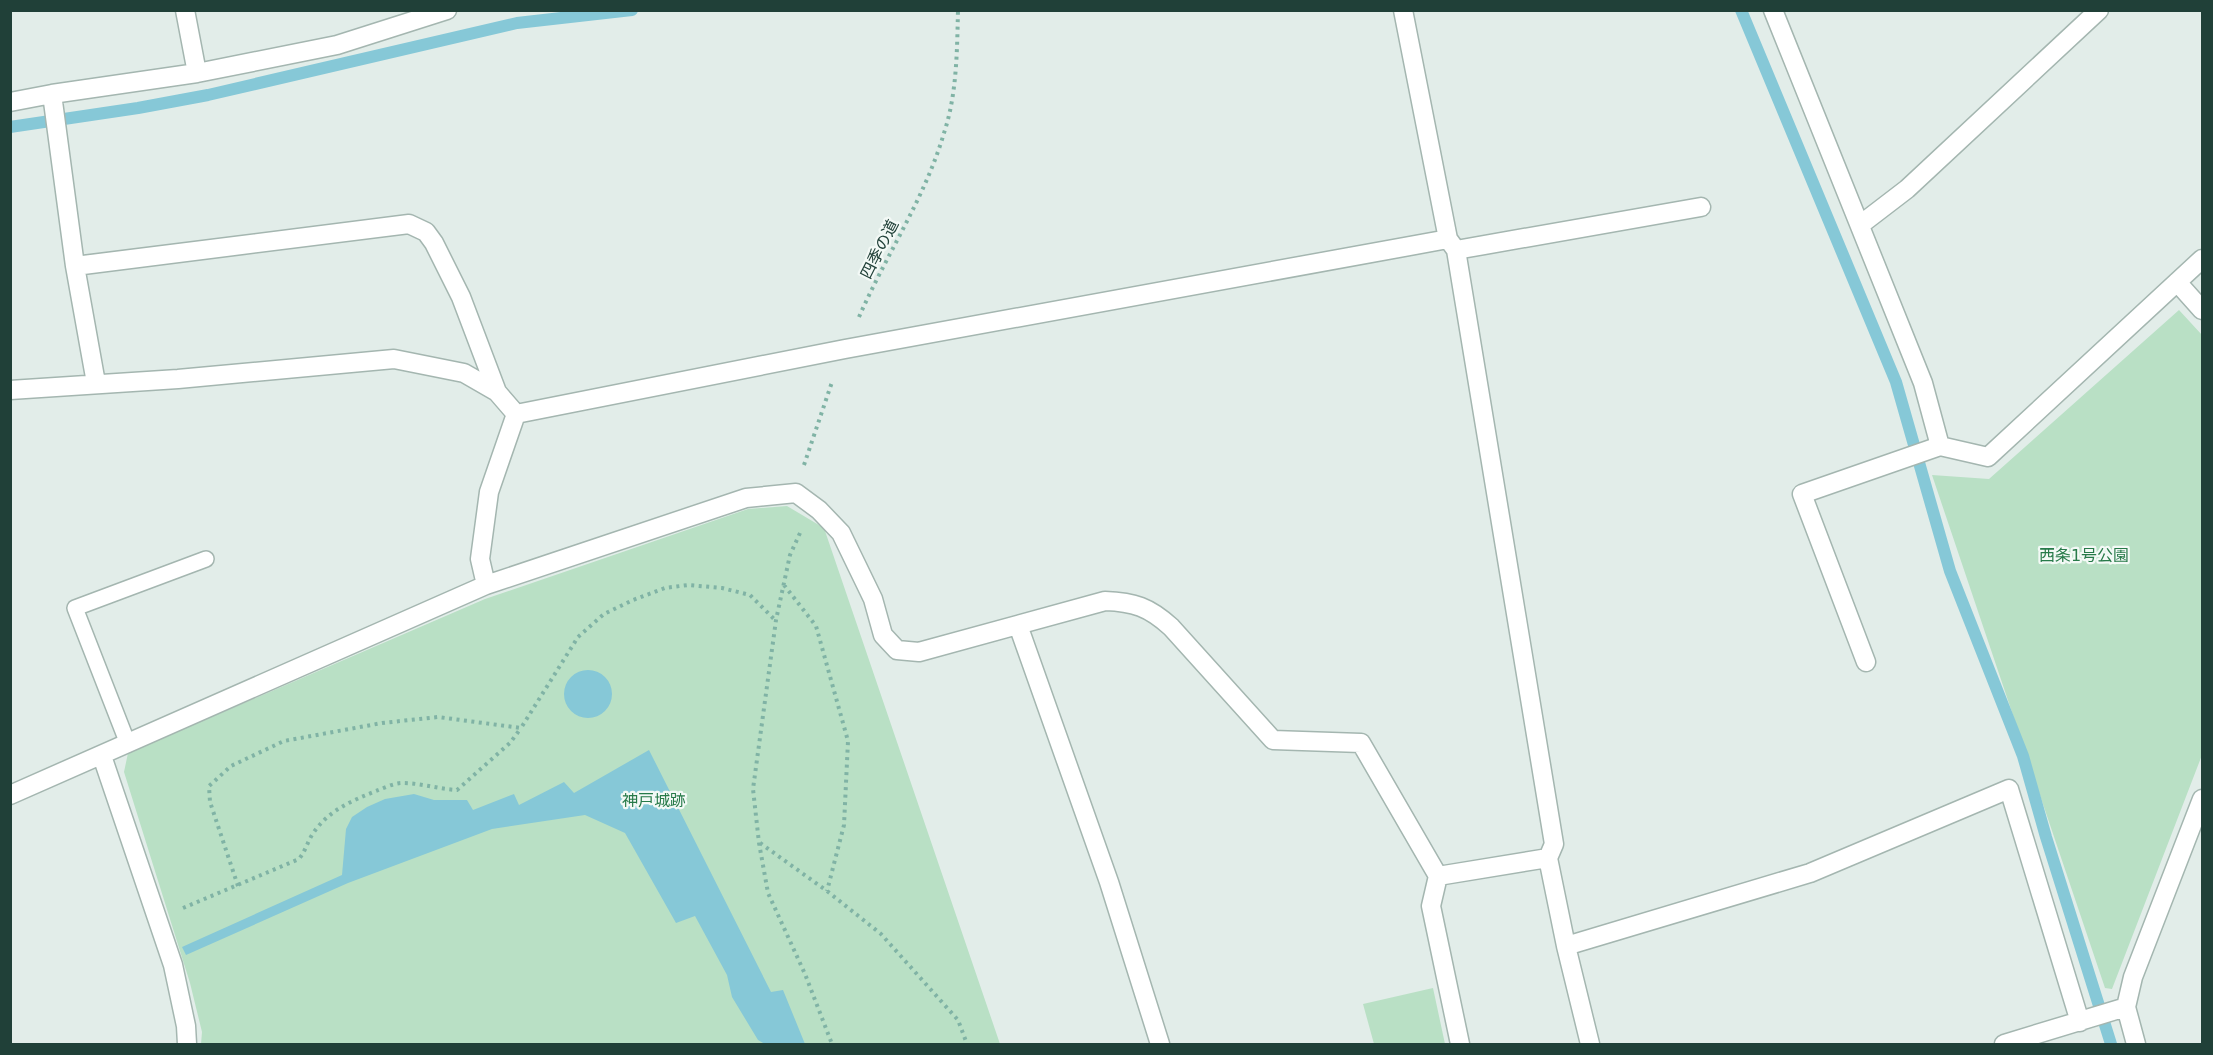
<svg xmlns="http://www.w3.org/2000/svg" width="2213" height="1055" viewBox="0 0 2213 1055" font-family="'DejaVu Sans','Noto Sans JP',sans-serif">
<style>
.green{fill:#b9e0c5}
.water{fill:#86c8d7}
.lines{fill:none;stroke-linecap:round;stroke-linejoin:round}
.stream{stroke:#86c8d7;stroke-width:12}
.lane-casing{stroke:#a4b6b0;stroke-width:18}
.street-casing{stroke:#a4b6b0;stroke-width:21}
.path{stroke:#80b3a5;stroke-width:4;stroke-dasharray:3 4.5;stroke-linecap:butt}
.lane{stroke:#fff;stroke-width:15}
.street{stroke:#fff;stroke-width:18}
.labels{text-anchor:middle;stroke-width:4.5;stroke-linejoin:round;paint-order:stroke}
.street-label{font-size:16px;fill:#204038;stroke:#f3f9f6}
.park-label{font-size:16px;fill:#277a49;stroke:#f3f9f6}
</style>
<rect width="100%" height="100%" fill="#e2ede9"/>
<path class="green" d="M 2179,310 L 2202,335 L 2202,755 L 2112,989 L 2105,988 L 1932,475 L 1989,479 Z
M 787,506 L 824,528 L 1000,1044 L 201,1044 L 202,1032 L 190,983 L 124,772 L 128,753 L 485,599 L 748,509 Z
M 1433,988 L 1445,1044 L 1374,1044 L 1363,1004 Z"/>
<path class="water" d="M564 694a24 24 0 1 1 48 0a24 24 0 1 1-48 0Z
M 649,750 L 771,992 L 783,990 L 805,1044 L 765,1044 L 758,1040 L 732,997 L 727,975 L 695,916 L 676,923 L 625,833 L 585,815 L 492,829 L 348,883 L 186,955 L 182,947 L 342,875 L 346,829 L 352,817 L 367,807 L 385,799 L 414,794 L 434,800 L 467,800 L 473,810 L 514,794 L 519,805 L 564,782 L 574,793 Z"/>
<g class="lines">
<path class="stream" d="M 1741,10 L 1896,382 L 1950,571 L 2023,756 L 2046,837 L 2111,1044
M 10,127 L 138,108 L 208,95 L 517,23 L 632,10"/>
<defs>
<path id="lane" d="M 128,744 L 75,608 L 206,559"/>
<path id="street" d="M 185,10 L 197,73
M 1403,10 L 1448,239 L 1456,250 L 1554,844 L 1548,858 L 1566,946 L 1590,1044
M 1773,10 L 1923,383 L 1940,446 L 1988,457 L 2202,259
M 52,94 L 75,266 L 96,383
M 10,102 L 52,94 L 197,73 L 337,45 L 447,10
M 1860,225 L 1907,189 L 2099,10
M 1456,250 L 1701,207
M 75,266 L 409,224 L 426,232 L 434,243 L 461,297 L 497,392
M 2177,282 L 2202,310
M 10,390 L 178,379 L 394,359 L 464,373 L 497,392 L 516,414
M 516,414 L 845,349 L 1448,239
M 486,585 L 480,559 L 489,492 L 516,414
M 1018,625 L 1109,882 L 1160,1044
M 1866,662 L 1802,494 L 1940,446
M 102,756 L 173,965 L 186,1026 L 187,1044
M 10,795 L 486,585 L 746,498 L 796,493 L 819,510 L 841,533 L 873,599 L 883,635 L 897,650 L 919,652 L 1105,601 C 1134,602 1149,607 1171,627 L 1273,740 L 1361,743 L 1438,876 L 1548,858
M 1438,876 L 1431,906 L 1460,1044
M 1566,946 L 1810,873 L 2009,789 L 2080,1022
M 2004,1044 L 2126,1007
M 2136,1044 L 2126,1007 L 2133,977 L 2202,799"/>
</defs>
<use href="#lane" class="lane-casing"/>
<use href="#street" class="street-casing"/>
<path class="path" d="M 859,317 C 886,255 925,198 944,133 C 957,94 957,51 958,10
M 804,465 L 832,382
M 800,533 L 790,555 L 776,620 L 753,789 L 759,843 L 768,893 L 805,974 L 832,1044
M 784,585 L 816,626 L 848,741 L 844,825 L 827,891
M 760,843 L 827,891 L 881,934 L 958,1020 L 967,1044
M 238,886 L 210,802 L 209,786 L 231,766 L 284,741 L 382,723 L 438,717 L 521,728 L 578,637 L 604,614 L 633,600 L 665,588 L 688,585 L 722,588 L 750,595 L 775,620
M 183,908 L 299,859 C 306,850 307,843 312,835 C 327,811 351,801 376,791 C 384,788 394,783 402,783 C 421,783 438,789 457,790 L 510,743 L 521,728"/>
<use href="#lane" class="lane"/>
<use href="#street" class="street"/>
</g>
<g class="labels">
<g class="street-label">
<text transform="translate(879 249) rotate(-63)" y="6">四季の道</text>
</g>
<g class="park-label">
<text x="2084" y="561">西条1号公園</text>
<text x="654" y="806">神戸城跡</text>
</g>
</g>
<rect width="2213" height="1055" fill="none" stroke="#204038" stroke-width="24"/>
</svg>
